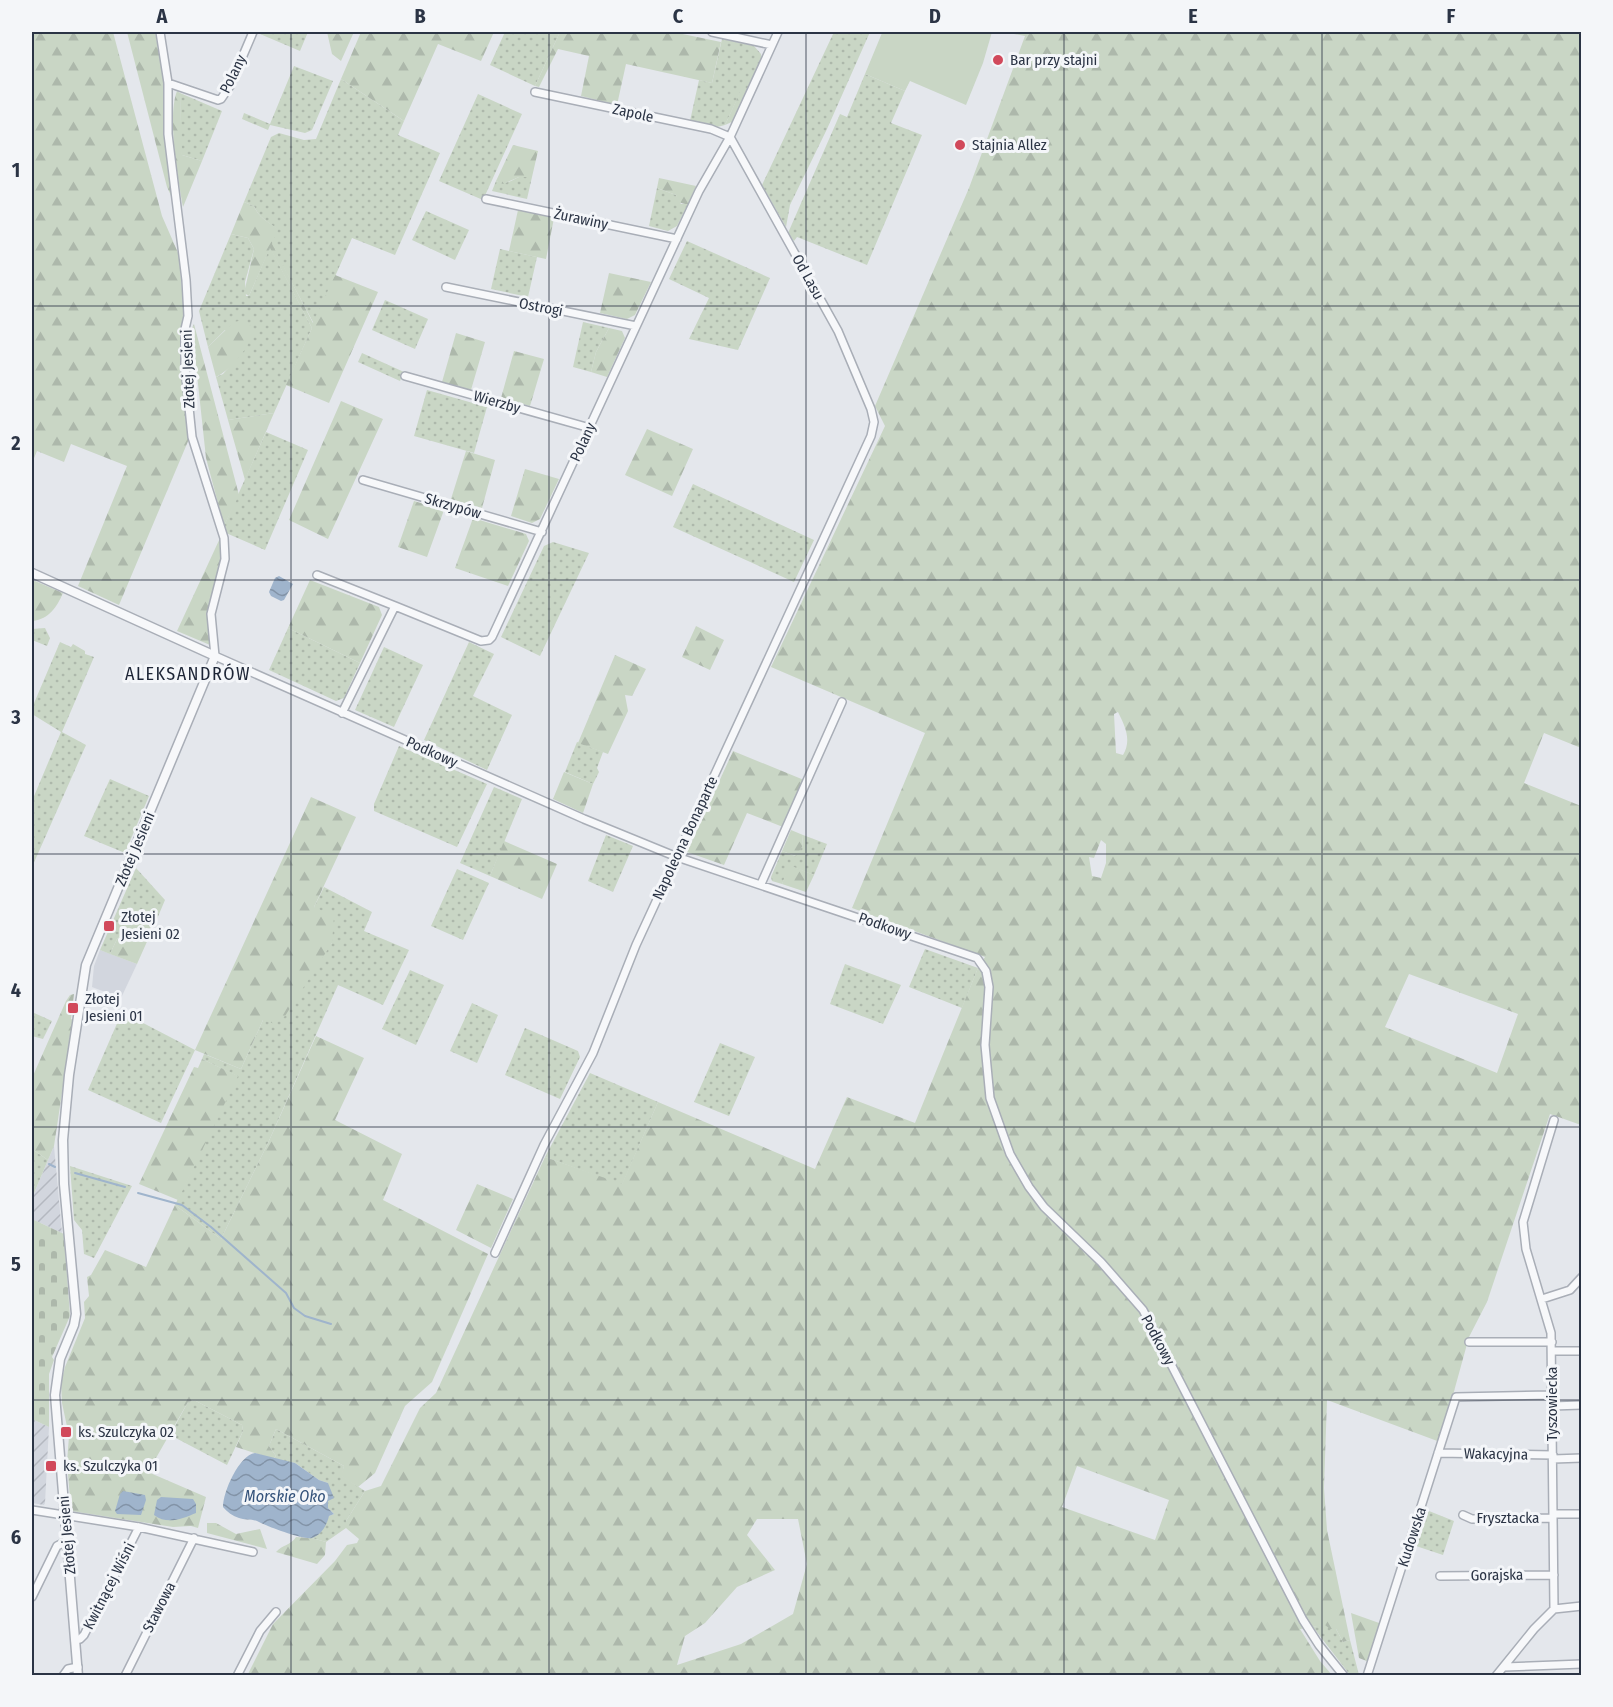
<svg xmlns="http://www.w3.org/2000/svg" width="1613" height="1707" viewBox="0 0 1613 1707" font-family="'Fira Sans Condensed',sans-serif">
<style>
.built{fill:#d2d6de}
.industrial{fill:url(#industrial-furrows)}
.grass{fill:url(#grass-dots)}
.forest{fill:url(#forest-firs);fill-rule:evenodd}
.cemetery{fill:url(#cemetery-stones)}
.park{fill:#c9d6c5}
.water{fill:url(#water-waves)}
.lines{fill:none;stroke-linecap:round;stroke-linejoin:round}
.stream{stroke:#9fb4cc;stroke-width:2}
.minor-casing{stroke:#a9aeb7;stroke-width:10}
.tertiary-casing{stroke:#a9aeb7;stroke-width:11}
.minor{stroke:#f7f8fa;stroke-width:7}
.tertiary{stroke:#f7f8fa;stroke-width:8}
.grid{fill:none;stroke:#2b3445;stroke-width:1.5;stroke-opacity:0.55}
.poi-dot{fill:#d1495b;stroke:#f4f6f9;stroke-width:2}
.labels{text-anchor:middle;stroke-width:6;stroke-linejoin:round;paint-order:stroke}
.poi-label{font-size:15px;fill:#2b3445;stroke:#f4f6f9;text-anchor:start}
.street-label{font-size:15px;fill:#2b3445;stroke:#f4f6f9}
.water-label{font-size:16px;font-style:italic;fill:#34527a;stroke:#f4f6f9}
.quarter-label{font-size:18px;letter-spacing:1.5px;fill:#1d2536;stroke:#f4f6f9}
.neatline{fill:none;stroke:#2b3445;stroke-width:2}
.grid-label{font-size:20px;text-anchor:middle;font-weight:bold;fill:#2b3445}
</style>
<defs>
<pattern id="industrial-furrows" width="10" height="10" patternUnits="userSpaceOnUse" patternTransform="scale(1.5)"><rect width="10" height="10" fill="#d2d6de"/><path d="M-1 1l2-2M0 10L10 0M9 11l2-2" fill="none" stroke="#b4b8c0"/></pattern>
<pattern id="grass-dots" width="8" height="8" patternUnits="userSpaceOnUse" patternTransform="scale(1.5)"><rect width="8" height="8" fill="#c9d6c5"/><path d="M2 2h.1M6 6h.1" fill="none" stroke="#adb8ab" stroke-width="1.8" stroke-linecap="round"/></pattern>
<pattern id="forest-firs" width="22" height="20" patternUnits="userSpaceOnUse" patternTransform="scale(1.5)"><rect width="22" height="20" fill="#c9d6c5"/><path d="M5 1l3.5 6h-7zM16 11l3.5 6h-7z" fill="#adb8ab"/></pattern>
<pattern id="cemetery-stones" width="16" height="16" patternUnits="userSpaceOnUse" patternTransform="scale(1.5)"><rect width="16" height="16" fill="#c9d6c5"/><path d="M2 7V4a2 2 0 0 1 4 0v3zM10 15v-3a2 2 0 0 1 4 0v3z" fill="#adb8ab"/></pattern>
<pattern id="water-waves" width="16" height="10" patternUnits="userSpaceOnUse" patternTransform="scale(1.5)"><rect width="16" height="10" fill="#9fb4cc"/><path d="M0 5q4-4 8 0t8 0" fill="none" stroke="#8293a7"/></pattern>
</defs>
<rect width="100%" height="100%" fill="#e4e7ec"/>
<path class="built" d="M 100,950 L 137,964 L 121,998 L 92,987 L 94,966 Z"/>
<path class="industrial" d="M 54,1146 L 62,1233 L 32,1219 L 32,1198 Z
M 32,1419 L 49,1427 L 45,1503 L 44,1505 L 32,1503 Z"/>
<path class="grass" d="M 261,32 L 308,32 L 300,51 L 260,34 Z
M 505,32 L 560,32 L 535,86 L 490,65 Z
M 834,32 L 870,32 L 827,129 L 790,205 L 786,227 L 762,185 Z
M 722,39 L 754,46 L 761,54 L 762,60 L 747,93 L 741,91 L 725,125 L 717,127 L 690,121 L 699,80 L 712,83 Z
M 294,66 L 333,81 L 312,130 L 305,133 L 270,125 L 268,130 L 242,119 L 244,113 L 270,124 Z
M 865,74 L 905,91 L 891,123 L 922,135 L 867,265 L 797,237 L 794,241 L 788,233 L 840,114 L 847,117 Z
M 341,79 L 404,121 L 398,135 L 440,153 L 395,255 L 352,238 L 314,324 L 271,244 L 277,229 C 268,222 258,217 254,206 L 244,202 L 271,137 L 279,133 L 304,140 L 316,139 Z
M 180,93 L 222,111 L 202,161 L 182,155 L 181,151 Z
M 478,94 L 522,114 L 483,200 L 439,181 Z
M 519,177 L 532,177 L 527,199 L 492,191 L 496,181 C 507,185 510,181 519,177 Z
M 657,188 L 676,195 L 681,204 L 688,204 L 677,226 L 668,231 L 649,226 Z
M 426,211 L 469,230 L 455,260 L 412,240 Z
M 231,234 L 248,238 L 254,249 L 245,282 L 246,296 L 249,296 L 270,247 L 312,328 L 274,413 L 228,420 L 216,377 L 223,374 L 244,350 L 225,330 L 208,347 L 199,311 Z
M 687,241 L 770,278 L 738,350 L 689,339 L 709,298 L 669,279 Z
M 500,249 L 537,257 L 528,297 L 491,289 Z
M 385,300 L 428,319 L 415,349 L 372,330 Z
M 583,322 L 609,328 L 596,352 L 591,372 L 573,367 Z
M 362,353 L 404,372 L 400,381 L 358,362 Z
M 427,390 L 487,407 L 474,453 L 414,436 Z
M 266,432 L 308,450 L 265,550 L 226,533 L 224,526 Z
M 693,484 L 814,540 L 794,582 L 673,527 Z
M 553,542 L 589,553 L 540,656 L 501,637 L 544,546 Z
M 45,628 L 50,638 L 47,646 L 32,640 L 32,629 Z
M 288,628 L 360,663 L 344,698 L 336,701 L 269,670 Z
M 60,642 L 71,647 L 73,644 L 85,651 L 85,654 L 94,657 L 62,732 L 86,745 L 32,867 L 32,801 L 61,732 L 32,714 L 32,708 Z
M 469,642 L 494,654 L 473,696 L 512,715 L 487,770 L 424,740 Z
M 384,647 L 423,665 L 394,727 L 355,710 Z
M 577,742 L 603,752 L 597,768 L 599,772 L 593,784 L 565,772 Z
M 399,746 L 487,784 L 457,847 L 374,811 L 374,804 Z
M 110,779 L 149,796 L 125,853 L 84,836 Z
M 494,787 L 522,799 L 490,876 L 460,863 Z
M 606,835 L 633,846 L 613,892 L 588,881 Z
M 803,835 L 827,844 L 814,875 L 790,866 L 782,884 L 772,881 L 771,877 L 782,851 L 795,856 L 802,847 Z
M 136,868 L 165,900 L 154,926 L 138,919 L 117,939 L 110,954 L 100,950 Z
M 457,869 L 489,883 L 463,940 L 431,926 Z
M 324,887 L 372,912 L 364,931 L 409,950 L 383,1005 L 338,985 L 268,1143 L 221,1239 L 175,1205 L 237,1076 L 202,1059 L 204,1054 L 241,1069 L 263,1020 L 332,943 L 332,931 L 314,907 Z
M 925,949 L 978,968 L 962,1008 L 909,987 Z
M 845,964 L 901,985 L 883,1024 L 830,1004 Z
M 410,970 L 444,985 L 416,1045 L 382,1029 Z
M 472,1003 L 498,1015 L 477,1063 L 450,1051 Z
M 32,1012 L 52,1021 L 43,1039 L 32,1036 Z
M 122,1012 L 195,1050 L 161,1123 L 88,1090 Z
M 525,1028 L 578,1051 L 580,1057 L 560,1099 L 505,1075 Z
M 720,1043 L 755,1057 L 729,1116 L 694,1102 Z
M 590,1073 L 658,1102 L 622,1185 L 545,1157 Z
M 32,1149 L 48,1160 L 32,1198 Z
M 70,1166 L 132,1186 L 94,1258 L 84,1254 L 82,1230 L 74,1220 Z
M 194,1400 L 242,1425 L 243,1431 L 227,1465 L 170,1435 L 188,1402 Z
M 276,1429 L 344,1466 L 342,1476 L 365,1491 L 346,1521 L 346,1528 L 326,1542 L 312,1538 L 319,1533 L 329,1516 L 334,1514 L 328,1508 L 328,1483 L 319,1480 L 295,1463 L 273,1459 L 276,1456 L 269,1446 Z
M 1424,1509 L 1454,1521 L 1443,1555 L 1413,1545 Z
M 1325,1624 L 1336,1629 L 1343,1642 L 1350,1640 L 1359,1675 L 1350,1675 L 1313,1627 Z"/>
<path class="forest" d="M 32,32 L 113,32 L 162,216 L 179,255 L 184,315 L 181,339 L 189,439 L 119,605 L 78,586 L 127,466 L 71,444 L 64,462 L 37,451 L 32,463 Z
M 127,32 L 155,32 L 165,87 L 166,130 L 173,200 L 167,187 Z
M 327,32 L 354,32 L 341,61 L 332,54 Z
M 361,32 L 494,32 L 481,61 L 438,44 L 404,121 L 341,79 Z
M 560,32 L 673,32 L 721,42 L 712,83 L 626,64 L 617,105 L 581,96 L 589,56 L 558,49 L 539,87 L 535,86 Z
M 1003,32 L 1581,32 L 1581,748 L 1544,733 L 1524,783 L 1581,806 L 1581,1125 L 1550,1114 L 1487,1302 L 1469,1337 L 1440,1442 L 1327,1400 L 1324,1488 L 1327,1530 L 1350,1640 L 1343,1642 L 1336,1629 L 1330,1629 L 1325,1625 L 1300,1629 L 1320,1661 L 1332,1675 L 247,1676 L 273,1624 L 335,1561 L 347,1545 L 357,1543 L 359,1539 L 346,1528 L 346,1521 L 365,1491 L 381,1486 L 420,1408 L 436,1393 L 545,1157 L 622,1184 L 658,1102 L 815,1169 L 847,1097 L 915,1123 L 978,968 L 985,957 L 852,908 L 925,733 L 771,667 L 885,426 L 875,406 L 969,188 L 1025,36 ZM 1118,712 C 1125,726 1132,740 1123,755 L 1116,753 L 1114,714 ZM 1101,840 L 1106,844 L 1106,863 L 1101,878 L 1092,876 L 1089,857 L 1094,858 ZM 1409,974 L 1518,1014 L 1497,1073 L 1385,1027 ZM 1077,1466 L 1169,1500 L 1155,1540 L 1062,1507 ZM 757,1519 L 798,1519 L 807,1564 L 793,1614 L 741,1644 L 677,1665 L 685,1636 L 705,1623 L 737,1587 L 775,1570 L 747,1535 Z
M 741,90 L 747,93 L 734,121 L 725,125 Z
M 177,91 L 180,93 L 182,155 L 202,161 L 183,207 C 178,178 167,117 177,91 Z
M 513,145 L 538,151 L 532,177 L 519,177 L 503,184 L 496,181 Z
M 659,178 L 696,186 L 688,204 C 680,204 678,202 676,195 L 657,188 Z
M 244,202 L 254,206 C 258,217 268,222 278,229 L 272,244 L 313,323 L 335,275 L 378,292 L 329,403 L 286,385 L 312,328 L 270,248 L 249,296 L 244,293 L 254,249 L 248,238 L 231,234 Z
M 518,210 L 554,218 L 546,259 L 509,251 Z
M 609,273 L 651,282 L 635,315 L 627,319 L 600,313 Z
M 243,320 L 250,324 C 250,327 252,330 251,334 C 250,348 228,372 216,377 L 208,347 L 234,322 Z
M 194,324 L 239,495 L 224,526 L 206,458 L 192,328 Z
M 609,328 L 622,331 L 625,338 L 607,377 L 591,372 L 596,352 Z
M 456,333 L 485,342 L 471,390 L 442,382 Z
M 514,351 L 544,359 L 530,406 L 501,398 Z
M 341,401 L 383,419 L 328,539 L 289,520 Z
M 274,413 L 245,480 L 228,420 Z
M 647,429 L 693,449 L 672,496 L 625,475 Z
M 466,451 L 495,460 L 482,508 L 451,499 Z
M 525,469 L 559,479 L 540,519 L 532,523 L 511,516 Z
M 414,501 L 444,510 L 427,557 L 398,547 Z
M 473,518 L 526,534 L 529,541 L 508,586 L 455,568 Z
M 221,536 L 221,560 L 208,616 L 210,645 L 177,631 Z
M 310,580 L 379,607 L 382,615 L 360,663 L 288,628 Z
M 35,581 L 63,593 C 57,607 49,619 33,621 L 32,582 Z
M 696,626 L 724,640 L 710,670 L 682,657 Z
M 615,655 L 646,669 L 632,696 L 625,695 L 628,711 L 608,754 L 578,743 Z
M 733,751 L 804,780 L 783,827 L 747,813 L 724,865 L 687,852 Z
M 564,772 L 593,784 L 583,813 L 553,799 Z
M 311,797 L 356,817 L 314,907 L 334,916 L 332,943 L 285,1016 L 275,1024 L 263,1020 L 241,1069 L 195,1050 Z
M 791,830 L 803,835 L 802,847 L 796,856 L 782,851 Z
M 504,841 L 557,864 L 542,899 L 490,876 Z
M 789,865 L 814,875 L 806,892 L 782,884 Z
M 138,919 L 154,926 L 137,964 L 110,954 L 117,939 Z
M 74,994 L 71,1019 L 73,1020 L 54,1146 L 48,1160 L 32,1149 L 32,1078 L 66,1001 L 70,995 Z
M 316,1036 L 364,1058 L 335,1120 L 402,1154 L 383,1200 L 488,1254 L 432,1382 L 405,1406 L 375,1473 L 358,1487 L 341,1476 L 344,1466 L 276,1429 L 269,1446 L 276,1456 L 273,1459 L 236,1447 L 243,1431 L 242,1425 L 194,1400 L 188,1402 L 148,1472 L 206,1497 L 198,1528 L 191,1526 L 173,1527 L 71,1511 L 67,1462 L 69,1436 L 62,1403 L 61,1383 L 65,1367 L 85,1318 L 84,1302 L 89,1296 L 87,1277 L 91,1275 L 105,1250 L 146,1267 L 175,1205 L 221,1239 L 268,1143 Z
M 202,1059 L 238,1076 L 178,1200 L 139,1184 L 194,1067 L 198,1068 Z
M 477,1184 L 513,1199 L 491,1248 L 456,1230 Z
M 207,1523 L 216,1523 L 236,1534 L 260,1529 L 267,1549 L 207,1533 Z
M 296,1537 L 312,1538 L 326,1542 L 325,1555 L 317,1564 L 276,1552 C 282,1545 291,1545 296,1537 Z
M 1351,1613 L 1382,1624 L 1369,1662 L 1359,1658 Z"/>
<path class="cemetery" d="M 32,1219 L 64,1234 L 70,1316 L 52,1357 L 54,1360 L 49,1374 L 49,1427 L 32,1419 Z"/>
<path class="park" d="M 886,32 L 992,32 L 983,63 L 966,105 L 910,81 L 905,91 L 865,74 L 882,33 L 885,34 Z"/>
<path class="water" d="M 279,576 L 293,584 L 284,600 L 281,601 L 271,596 L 269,592 L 275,578 Z
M 255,1453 L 295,1463 L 319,1480 L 328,1483 L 334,1498 L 328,1501 L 328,1508 L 334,1514 L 329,1516 C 327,1524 322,1535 312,1538 C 303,1540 266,1526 257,1521 C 252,1519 244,1520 239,1518 C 233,1516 227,1512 223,1507 C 223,1492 239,1455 255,1453 Z
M 123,1491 L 145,1495 L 146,1500 L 141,1515 L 117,1514 L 115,1511 L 120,1494 Z
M 161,1497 L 193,1499 L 196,1504 L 196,1513 C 182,1519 167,1525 154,1515 L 157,1500 Z"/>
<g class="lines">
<path class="stream" d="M 49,1164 L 55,1167
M 75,1173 L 125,1187
M 138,1193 L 182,1205 L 211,1227 L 286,1293 L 294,1308 L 305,1316 L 331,1324"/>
<defs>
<path id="minor" d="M 160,32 L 168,83 L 168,134 L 186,280 L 188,316 L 185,329 L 185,368 L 192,437 L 224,538 L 225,559 L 211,614 L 215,656 L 584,819 L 677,857 L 977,958 L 986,971 L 989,987 L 985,1045 L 990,1098 L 1010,1154 L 1029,1187 L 1044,1207 L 1101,1262 L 1143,1310 L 1303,1620 L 1319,1645 L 1344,1676
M 712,32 L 772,45
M 168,83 L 218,100 L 221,99 L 230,86 L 253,32
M 486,199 L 677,239
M 446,287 L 636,326
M 405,376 L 590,428
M 363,480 L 542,532
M 317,575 L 395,606
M 342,713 L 395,606 L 481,641 L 489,640 L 492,637 L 699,191 L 730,137 L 778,32
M 761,884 L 842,702
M 495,1253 L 544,1145 L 593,1053 L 636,945 L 871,436 L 874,422 L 871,409 L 838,331 L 730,137 L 711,129 L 535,92
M 1542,1299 L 1570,1290 L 1582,1277
M 1469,1342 L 1552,1342
M 1552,1351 L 1582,1351
M 1552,1406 L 1582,1405
M 1438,1453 L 1553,1455
M 1553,1459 L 1582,1458
M 32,1510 L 139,1527 L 253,1552
M 1553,1514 L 1582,1514
M 1463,1515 L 1472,1519 L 1553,1518
M 1440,1576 L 1554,1575
M 32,1597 L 57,1546 L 61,1544 L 67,1543
M 1554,1609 L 1582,1606
M 75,1640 L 80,1639 L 84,1635 L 139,1527
M 1504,1667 L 1582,1664
M 63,1676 L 68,1669 L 78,1667
M 125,1676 L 194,1538
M 237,1676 L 260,1631 L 276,1612
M 1367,1676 L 1456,1397 L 1552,1395
M 1496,1676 L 1534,1629 L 1554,1609 L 1551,1333 L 1526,1249 L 1523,1222 L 1554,1120"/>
<path id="tertiary" d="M 32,573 L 215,656 L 86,965 L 69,1075 L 63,1140 L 64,1184 L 76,1314 L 74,1325 L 60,1359 L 55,1395 L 78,1676"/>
</defs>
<use href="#minor" class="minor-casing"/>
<use href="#tertiary" class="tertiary-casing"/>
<use href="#minor" class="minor"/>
<use href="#tertiary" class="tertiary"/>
</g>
<path class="grid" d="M 291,32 L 291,1676M 549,32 L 549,1676M 806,32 L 806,1676M 1064,32 L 1064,1676M 1322,32 L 1322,1676M 32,306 L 1582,306M 32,580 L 1582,580M 32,854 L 1582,854M 32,1127 L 1582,1127M 32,1400 L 1582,1400"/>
<g class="poi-dot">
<circle cx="998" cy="60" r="6"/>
<circle cx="960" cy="145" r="6"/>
<rect x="103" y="920" width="12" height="12" rx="3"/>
<rect x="67" y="1002" width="12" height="12" rx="3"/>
<rect x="60" y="1426" width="12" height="12" rx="3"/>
<rect x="45" y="1460" width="12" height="12" rx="3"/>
</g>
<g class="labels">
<g class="poi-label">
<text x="1010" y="65">Bar przy stajni</text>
<text x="972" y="150">Stajnia Allez</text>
<text x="121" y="922">Złotej<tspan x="121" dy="17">Jesieni 02</tspan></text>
<text x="85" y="1004">Złotej<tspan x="85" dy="17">Jesieni 01</tspan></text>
<text x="78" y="1437">ks. Szulczyka 02</text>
<text x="63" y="1471">ks. Szulczyka 01</text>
</g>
<g class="street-label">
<text transform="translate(233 74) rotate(-64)" y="5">Polany</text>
<text transform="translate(633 113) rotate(12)" y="5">Zapole</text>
<text transform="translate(581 219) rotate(12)" y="5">Żurawiny</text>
<text transform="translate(808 277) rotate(61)" y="5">Od Lasu</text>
<text transform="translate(541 307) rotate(11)" y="5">Ostrogi</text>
<text transform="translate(188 369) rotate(-92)" y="5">Złotej Jesieni</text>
<text transform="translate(497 402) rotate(16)" y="5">Wierzby</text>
<text transform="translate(583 442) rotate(-65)" y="5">Polany</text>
<text transform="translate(453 506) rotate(16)" y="5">Skrzypów</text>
<text transform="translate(432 752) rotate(24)" y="5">Podkowy</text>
<text transform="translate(685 838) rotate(-65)" y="5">Napoleona Bonaparte</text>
<text transform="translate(135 849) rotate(-67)" y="5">Złotej Jesieni</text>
<text transform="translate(885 926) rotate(19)" y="5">Podkowy</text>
<text transform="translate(1158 1340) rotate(62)" y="5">Podkowy</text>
<text transform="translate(1552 1404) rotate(-90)" y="5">Tyszowiecka</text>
<text transform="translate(1496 1454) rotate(1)" y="5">Wakacyjna</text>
<text x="1508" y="1523">Frysztacka</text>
<text transform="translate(67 1535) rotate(-95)" y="5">Złotej Jesieni</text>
<text transform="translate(1412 1537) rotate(-72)" y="5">Kudowska</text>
<text transform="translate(1497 1575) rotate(-1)" y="5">Gorajska</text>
<text transform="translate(109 1586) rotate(-63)" y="5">Kwitnącej Wiśni</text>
<text transform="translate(159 1607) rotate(-63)" y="5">Stawowa</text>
</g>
<g class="water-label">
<text x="285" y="1502">Morskie Oko</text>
</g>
<g class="quarter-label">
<text x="188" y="680">ALEKSANDRÓW</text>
</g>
</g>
<rect width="1613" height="1707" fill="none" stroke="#f4f6f9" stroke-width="66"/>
<rect x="33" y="33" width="1547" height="1641" class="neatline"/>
<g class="grid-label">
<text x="162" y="23">A</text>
<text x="420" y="23">B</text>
<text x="678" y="23">C</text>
<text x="935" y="23">D</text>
<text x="1193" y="23">E</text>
<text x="1451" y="23">F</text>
<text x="16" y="177">1</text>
<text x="16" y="450">2</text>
<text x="16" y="724">3</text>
<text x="16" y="997">4</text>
<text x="16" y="1271">5</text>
<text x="16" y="1544">6</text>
</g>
</svg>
